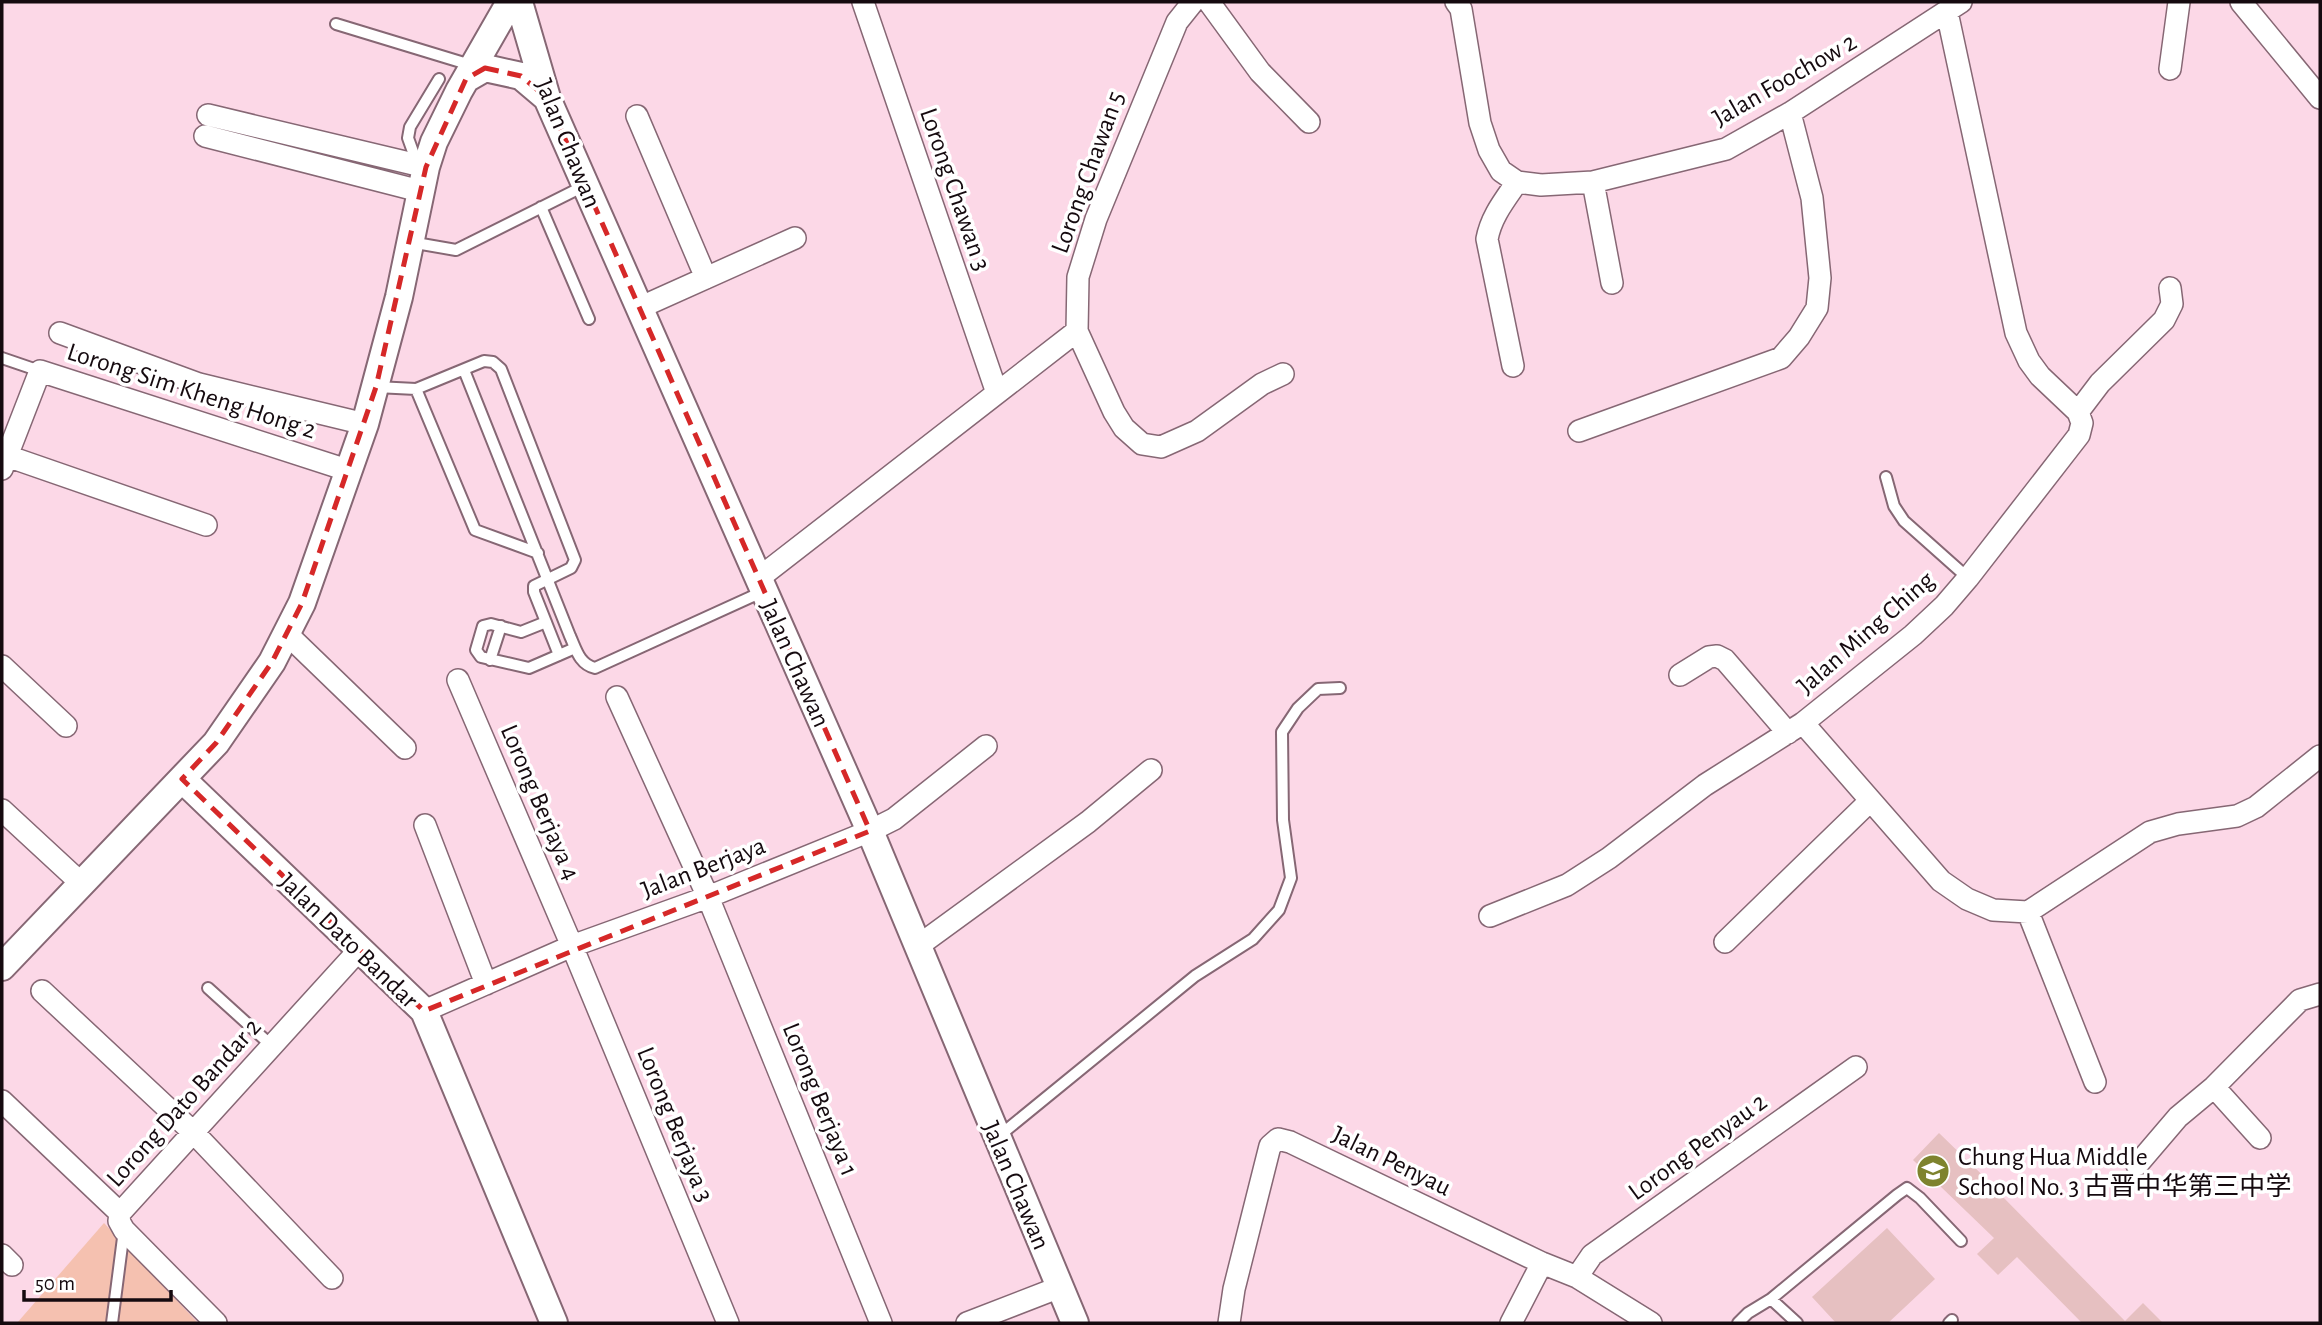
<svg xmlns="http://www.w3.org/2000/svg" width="2322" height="1325" viewBox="0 0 2322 1325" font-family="'Alegreya Sans','Noto Sans SC',sans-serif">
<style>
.green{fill:#f5c1b0}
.building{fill:#e6c0c1}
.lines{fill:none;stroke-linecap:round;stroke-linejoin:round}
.service-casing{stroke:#866774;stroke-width:14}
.minor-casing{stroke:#866774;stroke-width:24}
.tertiary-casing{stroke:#866774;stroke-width:30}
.service{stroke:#fff;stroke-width:10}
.minor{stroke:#fff;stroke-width:21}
.tertiary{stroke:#fff;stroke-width:26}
.marked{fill:none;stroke:#d62828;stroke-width:5;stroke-dasharray:14 9;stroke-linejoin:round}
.labels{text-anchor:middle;stroke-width:7;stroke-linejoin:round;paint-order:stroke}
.street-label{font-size:26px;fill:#150a0f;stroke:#fff}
.poi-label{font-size:26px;fill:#150a0f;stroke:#fff;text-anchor:start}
</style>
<rect width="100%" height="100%" fill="#fcd8e7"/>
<path class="green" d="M 104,1223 L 198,1323 L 17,1323 Z"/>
<path class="building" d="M 1939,1133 L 2001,1193 L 2000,1194 L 2125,1321 L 2143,1303 L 2163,1323 L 2082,1323 L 2017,1257 L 1998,1275 L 1977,1254 L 1994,1238 L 1913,1160 Z
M 1887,1228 L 1935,1279 L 1888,1323 L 1836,1323 L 1812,1297 Z"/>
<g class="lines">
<defs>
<path id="service" d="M 336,24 L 474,66
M 417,163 L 408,138 L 410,127 L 439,79
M 541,207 L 589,319
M 410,242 L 456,250 L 584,186
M 2,358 L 40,371
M 464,370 L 570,636 C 576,649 579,664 595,668 L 764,591
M 376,387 L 416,389 L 484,361 L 493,362 L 501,369 L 575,560 L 571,568 L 534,586 L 534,592 L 559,655 L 575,648
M 416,389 L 475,530 L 538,553
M 1886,477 L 1894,506 L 1904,521 L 1968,578
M 546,622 L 521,632 L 491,624 L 483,626 L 476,650 L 481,657 L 529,668 L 559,655
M 490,660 L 501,626
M 208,988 L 272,1046
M 999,1136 L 1195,976 L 1253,939 L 1279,910 L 1291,878 L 1283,820 L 1282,732 L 1298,708 L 1318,689 L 1340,688
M 1771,1299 L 1897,1195 L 1907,1188 L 1920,1198 L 1961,1241
M 112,1323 L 124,1230
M 1738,1323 L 1748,1313 L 1771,1299 L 1797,1323
M 1949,1323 L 1952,1320"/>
<path id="minor" d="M 863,2 L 997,393
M 1193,2 L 1177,22 L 1096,219 L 1078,277 L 1077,331 L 1114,412 L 1124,428 L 1142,444 L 1161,447 L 1197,431 L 1262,384 L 1283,374
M 1209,2 L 1260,72 L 1309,122
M 1456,2 L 1461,9 L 1480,123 L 1489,150 L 1501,171 L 1517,182 L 1541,185 L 1593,182 L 1726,149 L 1790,113 L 1961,2
M 2241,2 L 2320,98
M 1947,12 L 2016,333 L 2029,361 L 2040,376 L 2078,412 L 2082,423 L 2079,435 L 1968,578 L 1944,606 L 1913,635 L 1803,723 L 1941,881 L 1967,899 L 1993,910 L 2028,912 L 2150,832 L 2178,824 L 2237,816 L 2256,807 L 2320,756
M 2170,69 L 2179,2
M 208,115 L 426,167
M 637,116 L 706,278
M 205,136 L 420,191
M 1593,182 L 1612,283
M 639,308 L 795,238
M 60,333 L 199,384 L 365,424
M 1513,366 L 1487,239 C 1491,217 1504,201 1517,182
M 2078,412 L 2100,383 L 2164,320 L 2172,304 L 2170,288
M 1579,431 L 1781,358 L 1799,337 L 1817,308 L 1820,278 L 1812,198 L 1790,113
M 7,456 L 206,525
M 2,469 L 40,371 L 347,470
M 759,578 L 1077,331
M 287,634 L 405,748
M 2,666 L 66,726
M 1680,675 L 1709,657 L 1717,656 L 1725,660 L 1788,733
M 458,680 L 572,946 L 728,1323
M 617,697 L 708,897 L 881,1323
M 2,810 L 82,884
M 425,825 L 486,984
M 2028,912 L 2095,1082
M 1490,916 L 1567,885 L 1609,858 L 1705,785 L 1803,723
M 1725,942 L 1870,801
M 918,946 L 1088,822 L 1151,770
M 42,991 L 194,1133 L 332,1278
M 424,1011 L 572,946 L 708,897 L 870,831 L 894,819 L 986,746
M 2214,1087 L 2260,1138
M 2,1101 L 120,1213
M 2137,1165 L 2178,1117 L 2214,1087 L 2300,1000 L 2320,994
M 2,1255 L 12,1265
M 1577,1277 L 1592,1255 L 1856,1067
M 216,1323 L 124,1230 L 119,1221 L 120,1213 L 359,950
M 967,1323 L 1060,1287
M 1229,1323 L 1234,1289 L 1270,1146 L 1278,1139 L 1290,1142 L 1542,1263 L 1577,1277 L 1651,1323
M 1511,1323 L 1542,1263"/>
<path id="tertiary" d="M 519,2 L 547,98 L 870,831 L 1075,1323
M 466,79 L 485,68 L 521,76 L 547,98
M 182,779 L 424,1011 L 554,1323
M 2,967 L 216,743 L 272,662 L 302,603 L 365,424 L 399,297 L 426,167 L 434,142 L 459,91 L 510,2"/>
</defs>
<use href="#service" class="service-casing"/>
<use href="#minor" class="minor-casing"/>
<use href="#tertiary" class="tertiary-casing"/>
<use href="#service" class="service"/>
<use href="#minor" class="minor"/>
<use href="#tertiary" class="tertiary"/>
</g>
<path class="marked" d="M 485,68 L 521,76 L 547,98 L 870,831 L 424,1011 L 182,779 L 216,743 L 272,662 L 302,603 L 376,387 L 426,167 L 466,79 Z"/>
<defs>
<symbol id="school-disc" viewBox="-11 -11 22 22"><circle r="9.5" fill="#7e832e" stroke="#fff"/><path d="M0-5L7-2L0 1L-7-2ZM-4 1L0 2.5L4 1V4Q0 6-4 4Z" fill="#fff"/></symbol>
</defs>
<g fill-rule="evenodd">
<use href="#school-disc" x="1914" y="1152" width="38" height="38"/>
</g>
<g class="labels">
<g class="street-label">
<text transform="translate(1784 79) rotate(-30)" y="9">Jalan Foochow 2</text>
<text transform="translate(569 143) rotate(68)" y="9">Jalan Chawan</text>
<text transform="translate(1087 172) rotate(-70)" y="9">Lorong Chawan 5</text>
<text transform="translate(956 189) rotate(71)" y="9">Lorong Chawan 3</text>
<text transform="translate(192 390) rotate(18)" y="9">Lorong Sim Kheng Hong 2</text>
<text transform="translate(1865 632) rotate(-41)" y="9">Jalan Ming Ching</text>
<text transform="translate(796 663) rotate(66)" y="9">Jalan Chawan</text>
<text transform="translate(541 802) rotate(67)" y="9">Lorong Berjaya 4</text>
<text transform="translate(703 867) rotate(-21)" y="9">Jalan Berjaya</text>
<text transform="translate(349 940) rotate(44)" y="9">Jalan Dato Bandar</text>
<text transform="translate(821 1099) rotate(68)" y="9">Lorong Berjaya 1</text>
<text transform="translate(183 1102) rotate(-48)" y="9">Lorong Dato Bandar 2</text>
<text transform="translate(676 1124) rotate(68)" y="9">Lorong Berjaya 3</text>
<text transform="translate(1697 1146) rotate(-36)" y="9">Lorong Penyau 2</text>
<text transform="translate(1392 1160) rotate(26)" y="9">Jalan Penyau</text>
<text transform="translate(1017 1185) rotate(67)" y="9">Jalan Chawan</text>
</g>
<g class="poi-label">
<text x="1958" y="1165">Chung Hua Middle<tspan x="1958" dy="30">School No. 3 古晋中华第三中学</tspan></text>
</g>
</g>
<rect width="2322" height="1325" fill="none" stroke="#150a0f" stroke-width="7"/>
<path d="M24 1290v10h147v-10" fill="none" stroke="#150a0f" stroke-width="3.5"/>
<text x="35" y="1290" font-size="21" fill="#150a0f" stroke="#ffffff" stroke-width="5" paint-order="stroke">50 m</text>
</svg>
